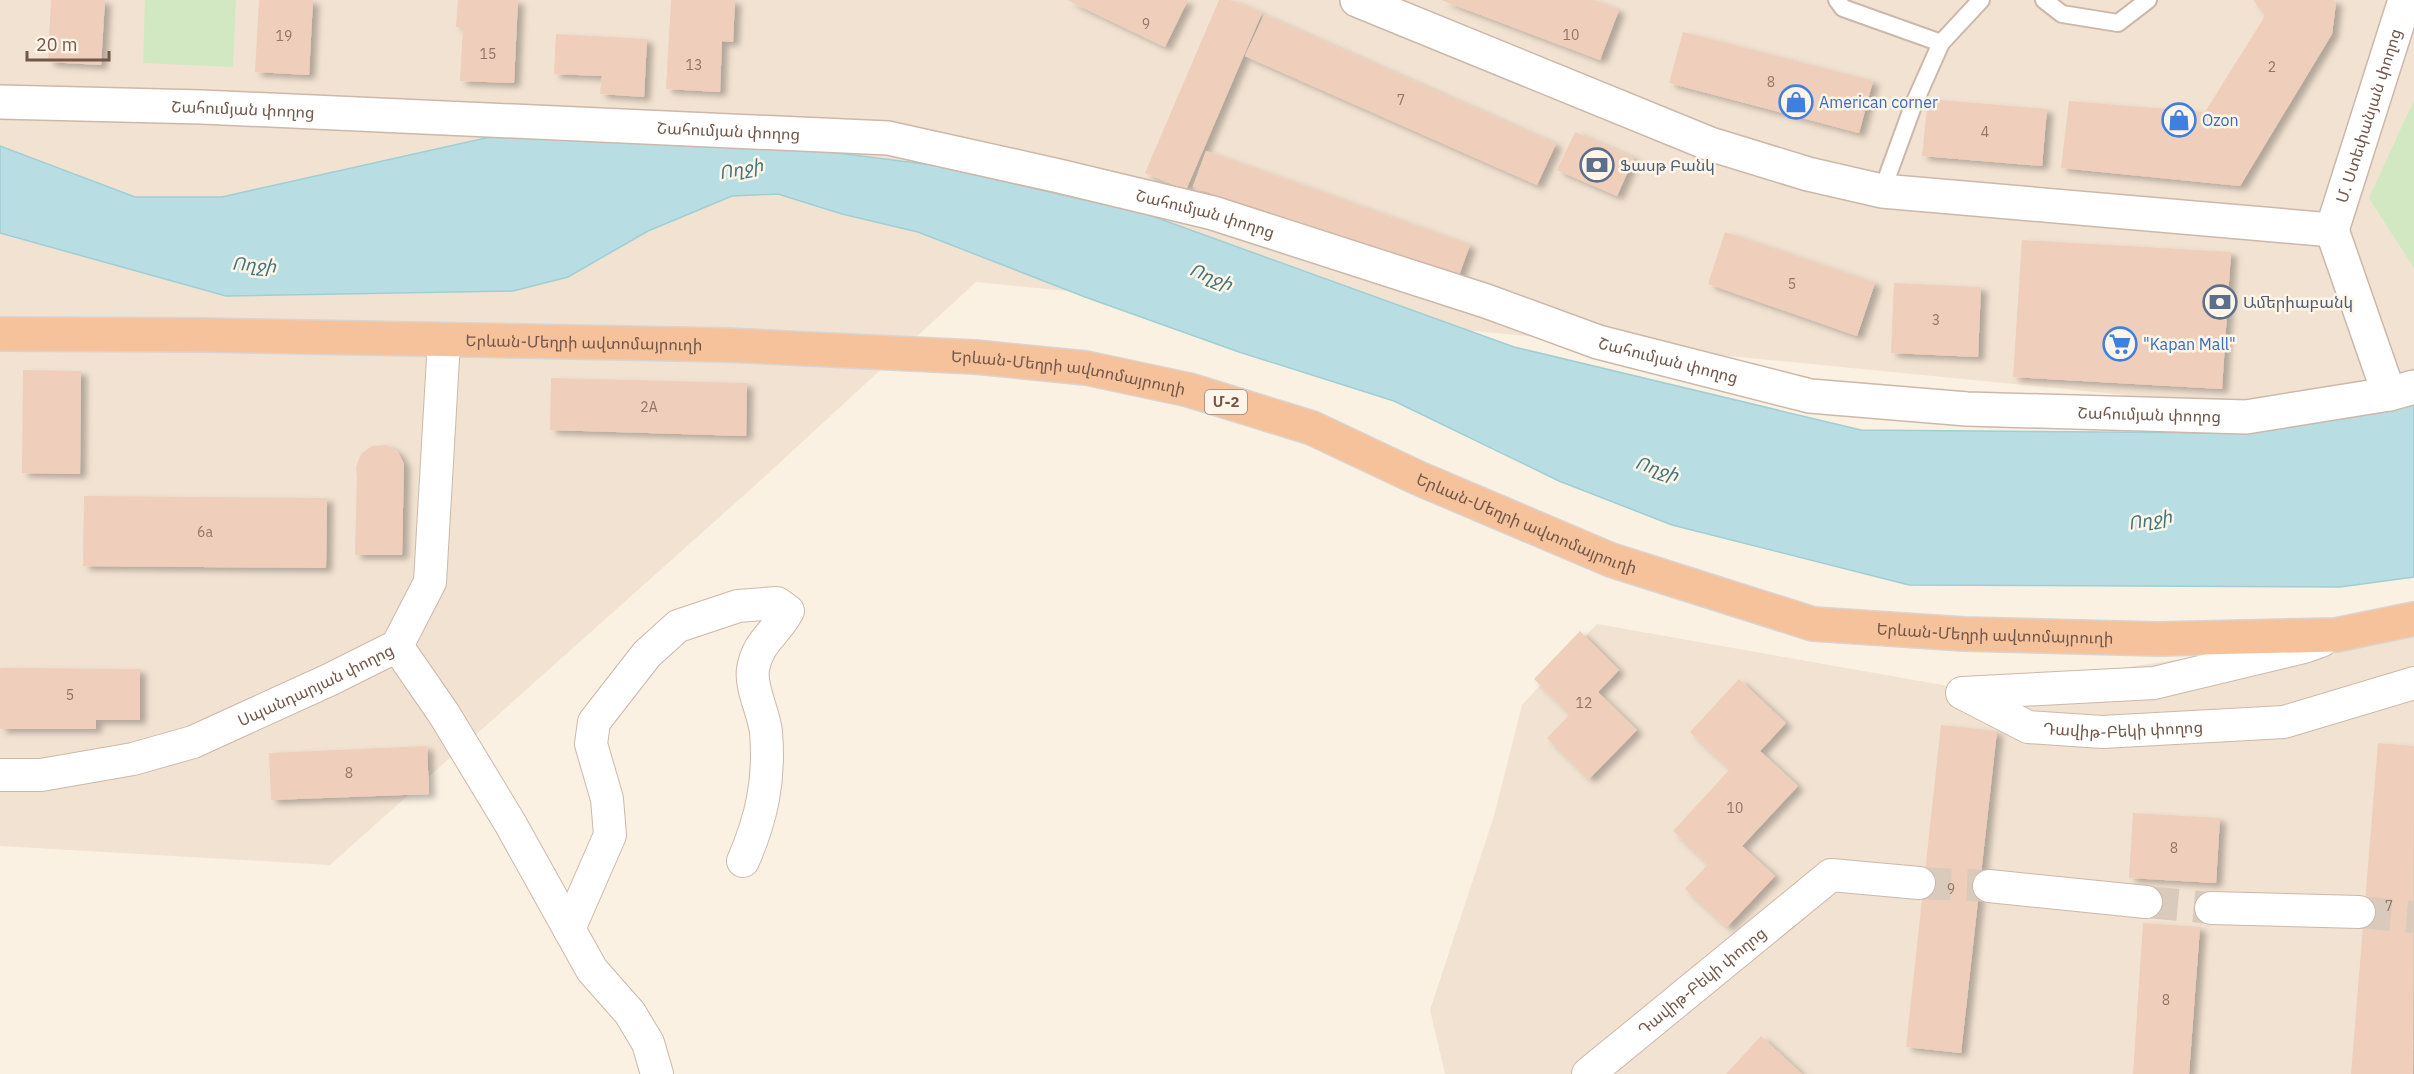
<svg xmlns="http://www.w3.org/2000/svg" width="2414" height="1074" viewBox="0 0 2414 1074" font-family="'IBM Plex Sans','Noto Sans Armenian',sans-serif">
<style>
.residential{fill:#f2e2d1}
.green{fill:#d2e8c2}
.water{fill:#b8dee4;stroke:#9fced5;stroke-width:1.5}
.building{fill:#efcfbb;filter:url(#shadow)}
.lines{fill:none;stroke-linecap:round;stroke-linejoin:round}
.minor-tunnel{stroke:#d9cabc;stroke-width:32;stroke-dasharray:32 16;stroke-linecap:butt}
.service-casing{stroke:#ccb8aa;stroke-width:20}
.minor-casing{stroke:#ccb8aa;stroke-width:34}
.tertiary-casing{stroke:#ccb8aa;stroke-width:36}
.trunk-casing{stroke:#dad3d0;stroke-width:36}
.service{stroke:#fff;stroke-width:16}
.minor{stroke:#fff;stroke-width:32}
.tertiary{stroke:#fff;stroke-width:33}
.trunk{stroke:#f6c29c;stroke-width:33}
.labels{text-anchor:middle;stroke-width:5;stroke-linejoin:round;paint-order:stroke}
.number-label{font-size:14px;fill:#917566}
.shield{fill:#fef5e8;stroke:#9c8679;stroke-width:1.5}
.shield-label{font-size:15px;font-weight:bold;fill:#72574a}
.shop-label{font-size:16px;fill:#366cbe;stroke:#fef5e8;text-anchor:start}
.street-label{font-size:16px;fill:#72574a;stroke:#fef5e8}
.service-label{font-size:16px;fill:#4e5e75;stroke:#fef5e8;text-anchor:start}
.water-label{font-size:18px;font-style:italic;fill:#42757e;stroke:#fef5e8}
</style>
<defs>
<filter id="shadow"><feDropShadow dx="6" dy="4" stdDeviation="3" flood-color="#0004"/></filter>
</defs>
<rect width="100%" height="100%" fill="#fbf1e2"/>
<path class="residential" d="M 0,0 L 2414,0 L 2414,377 L 2247,407 L 976,282 L 761,480 L 330,865 L 0,846 Z
M 2414,621 L 2414,1074 L 1445,1074 L 1430,1010 L 1494,816 L 1522,705 L 1597,624 L 1971,690 L 2389,629 Z"/>
<path class="green" d="M 145,0 L 236,0 L 233,67 L 143,63 Z
M 2414,100 L 2414,268 L 2369,198 Z"/>
<path class="water" d="M 499,135 L 806,149 L 932,165 L 1149,215 L 1514,347 L 1861,430 L 2226,433 L 2414,404 L 2414,577 L 2340,587 L 1909,585 L 1672,525 L 1559,481 L 1394,401 L 1239,352 L 1085,297 L 918,232 L 842,214 L 778,194 L 732,196 L 648,231 L 568,277 L 513,291 L 226,296 L 0,233 L 0,146 L 135,197 L 222,197 Z"/>
<path class="building" d="M 51,0 L 105,0 L 101,65 L 48,62 Z
M 259,0 L 313,0 L 309,75 L 255,72 Z
M 458,0 L 518,0 L 514,83 L 460,81 L 463,28 L 456,27 Z
M 671,0 L 735,0 L 733,42 L 722,41 L 720,92 L 666,89 Z
M 1067,0 L 1188,0 L 1165,47 Z
M 1219,0 L 1230,0 L 1262,13 L 1186,190 L 1145,173 Z
M 1441,0 L 1593,0 L 1619,10 L 1600,60 Z
M 2253,0 L 2334,0 L 2336,3 L 2332,34 L 2240,186 L 2061,168 L 2069,101 L 2205,112 L 2265,16 Z
M 1264,15 L 1556,144 L 1537,185 L 1245,56 Z
M 1683,32 L 1873,81 L 1859,133 L 1669,83 Z
M 556,34 L 647,39 L 644,97 L 600,94 L 602,76 L 554,74 Z
M 1928,99 L 2047,109 L 2042,166 L 1922,156 Z
M 1575,132 L 1634,158 L 1617,196 L 1557,170 Z
M 1206,151 L 1470,245 L 1457,281 L 1193,187 Z
M 1725,232 L 1875,283 L 1857,336 L 1708,284 Z
M 2022,240 L 2231,252 L 2222,389 L 2013,377 Z
M 1894,283 L 1981,287 L 1978,357 L 1891,353 Z
M 23,370 L 81,371 L 80,474 L 22,473 Z
M 551,378 L 747,383 L 746,436 L 550,430 Z
M 386,445 L 398,452 L 404,464 L 402,555 L 355,555 L 357,477 L 356,467 L 361,454 L 372,446 Z
M 84,496 L 327,498 L 326,568 L 83,566 Z
M 1580,631 L 1619,670 L 1598,692 L 1637,730 L 1589,779 L 1547,738 L 1570,714 L 1534,679 Z
M 0,668 L 140,669 L 140,720 L 96,720 L 96,729 L 0,729 Z
M 1739,679 L 1786,723 L 1760,751 L 1798,786 L 1742,846 L 1775,876 L 1727,927 L 1685,889 L 1708,864 L 1673,831 L 1730,769 L 1690,732 Z
M 1941,725 L 1997,731 L 1961,1053 L 1906,1047 Z
M 2378,743 L 2414,746 L 2413,1074 L 2351,1074 Z
M 427,746 L 429,794 L 271,800 L 269,753 Z
M 2133,813 L 2220,818 L 2216,883 L 2129,878 Z
M 2143,923 L 2200,927 L 2189,1074 L 2133,1074 Z
M 1761,1036 L 1802,1074 L 1726,1074 Z"/>
<g class="lines">
<path class="minor-tunnel" d="M 1919,883 L 1989,886
M 2146,902 L 2211,908
M 2359,912 L 2414,917"/>
<defs>
<path id="service" d="M 1837,0 L 1843,8 L 1941,43
M 2044,0 L 2062,14 L 2118,23 L 2148,0
M 1882,191 L 1913,106 L 1941,43 L 1981,0"/>
<g id="minor">
<path id="s1" d="M 2321,641 L 2304,647 L 2154,683 L 1962,693 L 2028,727 L 2102,732 L 2284,722 L 2414,683"/>
<path d="M 397,646 L 444,714 L 510,823 L 592,970 L 630,1013 L 648,1043 L 657,1074"/>
<path id="s2" d="M 0,775 L 41,775 L 133,759 L 193,742 L 329,680 L 397,646 L 430,582 L 444,341"/>
<path d="M 1989,886 L 2146,902"/>
<path d="M 2211,908 L 2359,912"/>
<path d="M 569,929 L 610,835 L 607,799 L 591,744 L 594,722 L 647,654 L 678,626 L 738,606 L 777,603 L 788,611 C 775,635 758,641 753,669 C 750,687 764,713 766,732 C 770,779 762,818 743,861"/>
<path id="s3" d="M 1588,1074 L 1831,875 L 1919,883"/>
</g>
<g id="tertiary">
<path d="M 1357,0 L 1710,144 L 1808,174 L 1882,191 L 2332,230"/>
<path id="s4" d="M 0,102 L 202,107 L 888,138 L 1059,176 L 1213,213 L 1486,301 L 1598,342 L 1810,396 L 1967,409 L 2246,417 L 2389,394 L 2414,387"/>
<path id="s5" d="M 2332,230 L 2405,0"/>
<path d="M 2332,230 L 2389,394"/>
</g>
<g id="trunk">
<path id="s6" d="M 0,334 L 202,335 L 727,345 L 975,357 L 1086,368 L 1189,390 L 1312,428 L 1418,478 L 1611,560 L 1813,624 L 1964,634 L 2158,639 L 2336,635 L 2414,619"/>
</g>
</defs>
<use href="#service" class="service-casing"/>
<use href="#minor" class="minor-casing"/>
<use href="#tertiary" class="tertiary-casing"/>
<use href="#trunk" class="trunk-casing"/>
<use href="#service" class="service"/>
<use href="#minor" class="minor"/>
<use href="#tertiary" class="tertiary"/>
<use href="#trunk" class="trunk"/>
</g>
<defs>
<symbol id="shop-ring" viewBox="-11 -11 22 22"><circle r="9.5" fill="#fef5e8" stroke="#3f7fe0" stroke-width="1.5"/><path d="M-5-2.5h2.3a2.7 3.5 0 0 1 5.4 0H5L5.5 6h-11ZM-1.5-2.5h3a1.5 2.3 0 0 0-3 0Z" fill="#3f7fe0"/></symbol>
<symbol id="bank-ring" viewBox="-11 -11 22 22"><circle r="9.5" fill="#fef5e8" stroke="#5c6f8a" stroke-width="1.5"/><path d="M-6-4H6V4H-6ZM0-2.3a2.3 2.3 0 1 0 0 4.6a2.3 2.3 0 1 0 0-4.6Z" fill="#5c6f8a"/></symbol>
<symbol id="supermarket-ring" viewBox="-11 -11 22 22"><circle r="9.5" fill="#fef5e8" stroke="#3f7fe0" stroke-width="1.5"/><path d="M-6-5.5h2.5l.6 2H6L4.5 2H-2.5L-4.4-4H-6ZM-1.5 3.2a1.3 1.3 0 1 0 .1 0ZM3 3.2a1.3 1.3 0 1 0 .1 0Z" fill="#3f7fe0"/></symbol>
</defs>
<g fill-rule="evenodd">
<use href="#shop-ring" x="1777" y="83" width="38" height="38"/>
<use href="#shop-ring" x="2160" y="101" width="38" height="38"/>
<use href="#bank-ring" x="1578" y="146" width="38" height="38"/>
<use href="#bank-ring" x="2201" y="283" width="38" height="38"/>
<use href="#supermarket-ring" x="2101" y="325" width="38" height="38"/>
</g>
<g class="labels">
<g class="number-label">
<text x="1146" y="29">9</text>
<text x="1571" y="40">10</text>
<text x="284" y="41">19</text>
<text x="488" y="59">15</text>
<text x="694" y="70">13</text>
<text x="2272" y="72">2</text>
<text x="1771" y="87">8</text>
<text x="1401" y="105">7</text>
<text x="1985" y="137">4</text>
<text x="1792" y="289">5</text>
<text x="1936" y="325">3</text>
<text x="649" y="412">2A</text>
<text x="205" y="537">6a</text>
<text x="70" y="700">5</text>
<text x="1584" y="708">12</text>
<text x="349" y="778">8</text>
<text x="1735" y="813">10</text>
<text x="2174" y="853">8</text>
<text x="1951" y="894">9</text>
<text x="2389" y="911">7</text>
<text x="2166" y="1005">8</text>
</g>
<rect class="shield" x="1205" y="390" width="42" height="24" rx="4.5"/>
<g class="shield-label">
<text x="1226" y="407">Մ-2</text>
</g>
<g class="shop-label">
<text x="1819" y="108">American corner</text>
<text x="2202" y="126">Ozon</text>
<text x="2143" y="350">"Kapan Mall"</text>
</g>
<g class="street-label">
<text dy="6" stroke="none"><textPath href="#s4" startOffset="243">Շահումյան փողոց</textPath></text>
<text dy="6" stroke="none"><textPath href="#s5" startOffset="120">Մ. Ստեփանյան փողոց</textPath></text>
<text dy="6" stroke="none"><textPath href="#s4" startOffset="729">Շահումյան փողոց</textPath></text>
<text dy="6" stroke="none"><textPath href="#s4" startOffset="1215">Շահումյան փողոց</textPath></text>
<text dy="6" stroke="none"><textPath href="#s6" startOffset="584">Երևան-Մեղրի ավտոմայրուղի</textPath></text>
<text dy="6" stroke="none"><textPath href="#s4" startOffset="1701">Շահումյան փողոց</textPath></text>
<text dy="6" stroke="none"><textPath href="#s6" startOffset="1070">Երևան-Մեղրի ավտոմայրուղի</textPath></text>
<text dy="6" stroke="none"><textPath href="#s4" startOffset="2187">Շահումյան փողոց</textPath></text>
<text dy="6" stroke="none"><textPath href="#s6" startOffset="1556">Երևան-Մեղրի ավտոմայրուղի</textPath></text>
<text dy="6" stroke="none"><textPath href="#s6" startOffset="2042">Երևան-Մեղրի ավտոմայրուղի</textPath></text>
<text dy="6" stroke="none"><textPath href="#s2" startOffset="332">Սպանդարյան փողոց</textPath></text>
<text dy="6" stroke="none"><textPath href="#s1" startOffset="534">Դավիթ-Բեկի փողոց</textPath></text>
<text dy="6" stroke="none"><textPath href="#s3" startOffset="147">Դավիթ-Բեկի փողոց</textPath></text>
</g>
<g class="service-label">
<text x="1620" y="171">Ֆասթ Բանկ</text>
<text x="2243" y="308">Ամերիաբանկ</text>
</g>
<g class="water-label">
<text transform="translate(741 169) rotate(-11)" y="6">Ողջի</text>
<text transform="translate(254 265) rotate(4)" y="6">Ողջի</text>
<text transform="translate(1211 277) rotate(22)" y="6">Ողջի</text>
<text transform="translate(1657 469) rotate(18)" y="6">Ողջի</text>
<text transform="translate(2150 520) rotate(-10)" y="6">Ողջի</text>
</g>
</g>
<path d="M27 51v9h82v-9" fill="none" stroke="#72574a" stroke-width="3"/>
<text x="36" y="51" font-size="18" fill="#72574a" stroke="#fef5e8" stroke-width="4.5" paint-order="stroke">20 m</text>
</svg>
